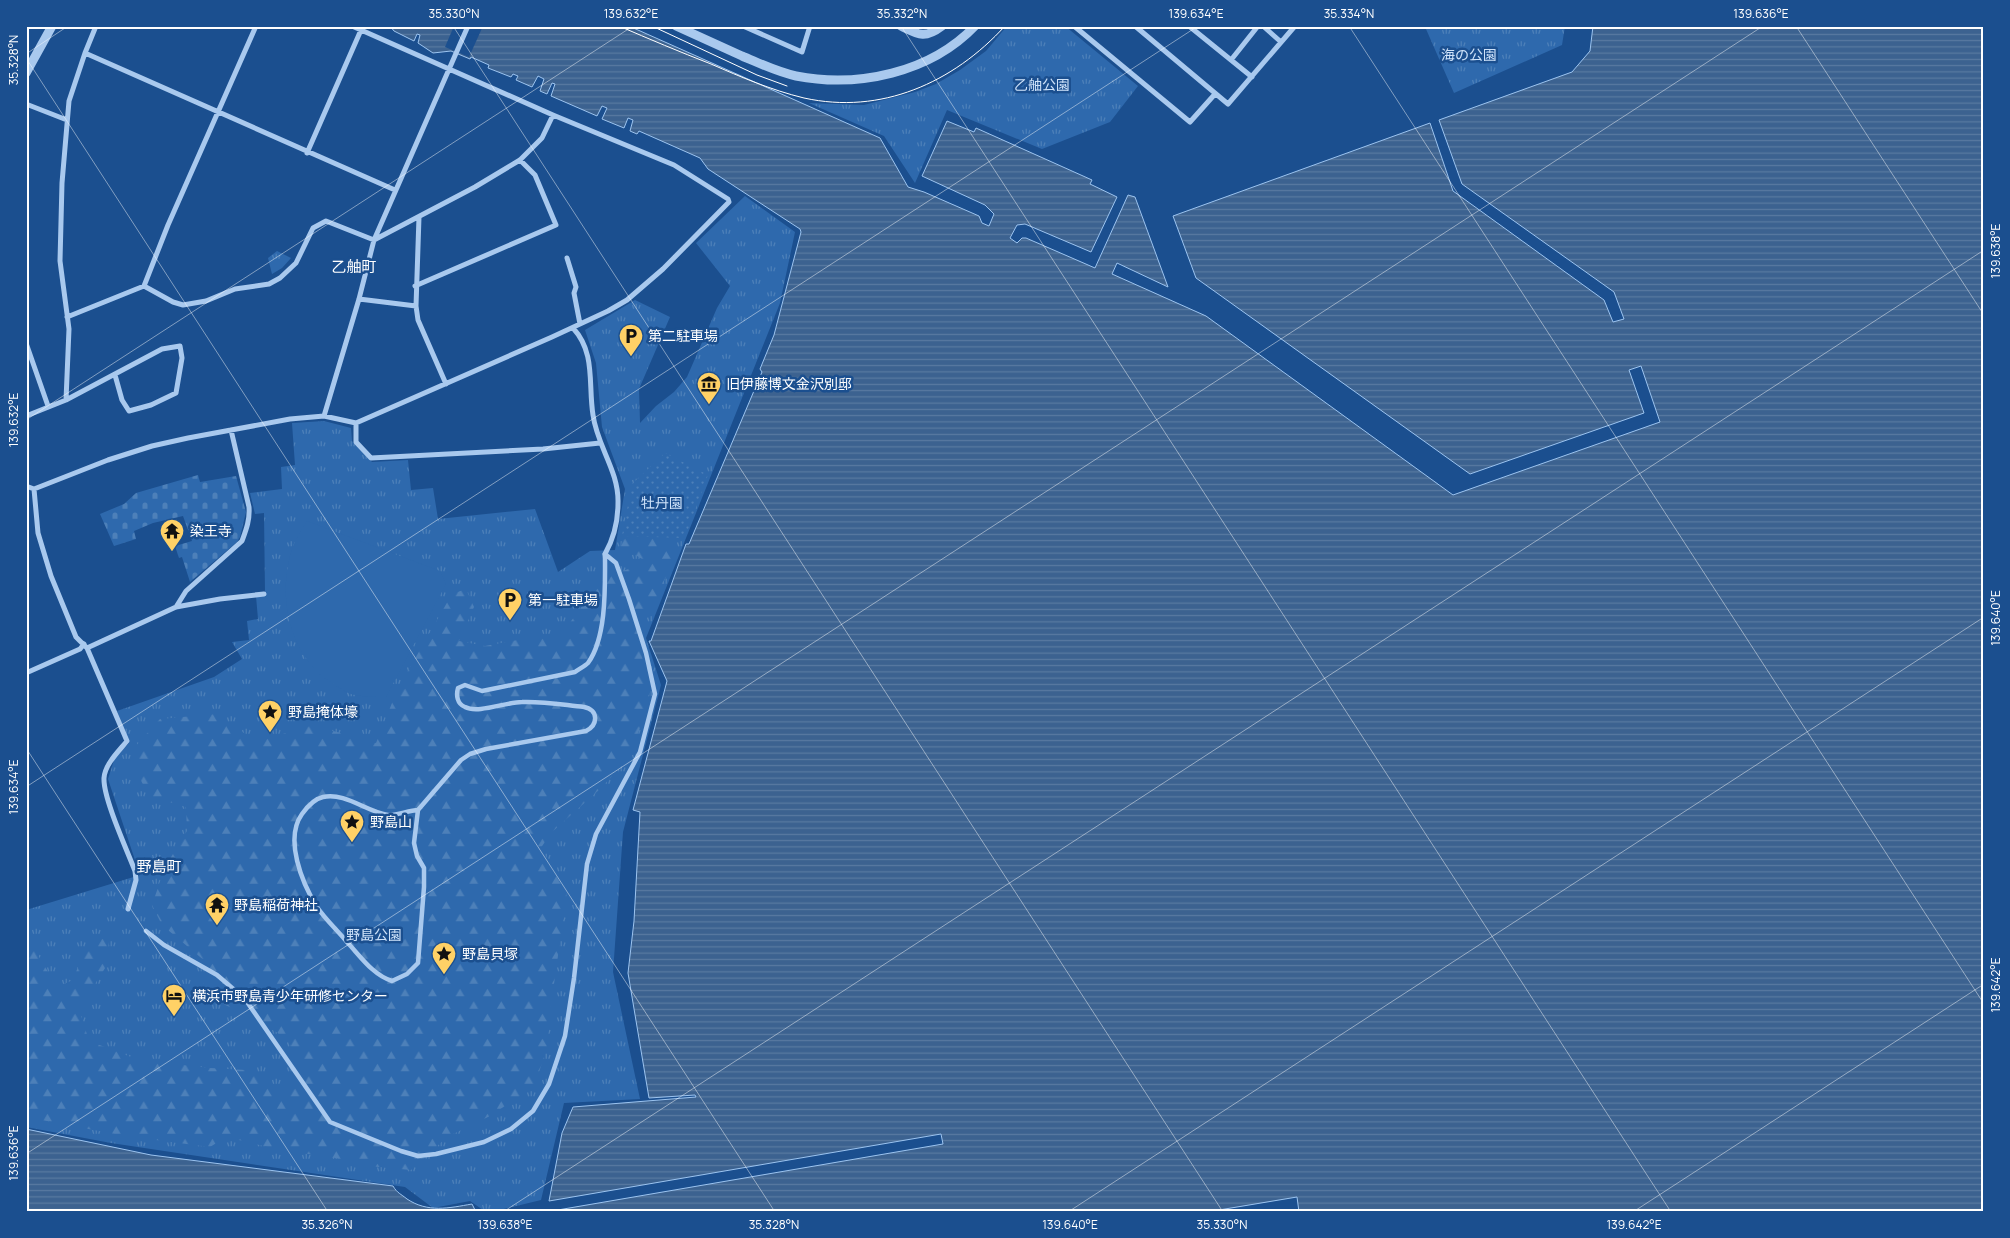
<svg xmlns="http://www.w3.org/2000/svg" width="2010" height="1238" viewBox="0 0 2010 1238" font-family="Manrope,'Noto Sans JP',sans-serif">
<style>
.grass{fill:url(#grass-tufts)}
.forest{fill:url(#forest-firs)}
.cemetery{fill:url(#cemetery-stones)}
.garden{fill:url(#garden-dots)}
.pitch{fill:#2e69ad}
.water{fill:url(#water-rules);stroke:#9cc4f0}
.pier{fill:#1b4f8f}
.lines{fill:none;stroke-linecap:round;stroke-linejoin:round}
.pedestrian{stroke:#a9c9ee;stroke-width:4.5}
.minor{stroke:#a9c9ee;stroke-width:5}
.tertiary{stroke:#a9c9ee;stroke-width:9}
.tram{stroke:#fff;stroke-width:1}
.ticks{fill:none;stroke:#fff;stroke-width:1;stroke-opacity:0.45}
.labels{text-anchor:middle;stroke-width:5;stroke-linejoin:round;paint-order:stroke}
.park-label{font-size:14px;fill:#cfe3fa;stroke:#1b4f8f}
.poi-label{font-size:14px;fill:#fff;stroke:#1b4f8f;text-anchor:start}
.neighbourhood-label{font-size:15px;fill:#fff;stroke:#1b4f8f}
.neatline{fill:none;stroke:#fff;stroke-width:2}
.ticks-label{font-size:12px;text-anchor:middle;fill:#fff}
</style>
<defs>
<pattern id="grass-tufts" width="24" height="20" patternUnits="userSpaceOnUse" patternTransform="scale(1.25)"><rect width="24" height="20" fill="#2e69ad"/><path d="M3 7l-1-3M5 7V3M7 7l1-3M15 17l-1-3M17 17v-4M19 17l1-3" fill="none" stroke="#4d80b9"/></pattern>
<pattern id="forest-firs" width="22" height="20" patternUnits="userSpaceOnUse" patternTransform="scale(1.25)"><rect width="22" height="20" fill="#2e69ad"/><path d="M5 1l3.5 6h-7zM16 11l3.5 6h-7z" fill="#4d80b9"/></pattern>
<pattern id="cemetery-stones" width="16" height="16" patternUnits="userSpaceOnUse" patternTransform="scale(1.25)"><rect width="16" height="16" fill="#2e69ad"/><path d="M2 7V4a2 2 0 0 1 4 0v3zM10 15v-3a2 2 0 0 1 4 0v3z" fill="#4d80b9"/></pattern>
<pattern id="garden-dots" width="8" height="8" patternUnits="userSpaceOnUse" patternTransform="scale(1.25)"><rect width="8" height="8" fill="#2e69ad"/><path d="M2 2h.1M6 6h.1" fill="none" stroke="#4d80b9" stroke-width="1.8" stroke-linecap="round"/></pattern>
<pattern id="water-rules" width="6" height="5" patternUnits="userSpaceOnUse" patternTransform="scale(1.25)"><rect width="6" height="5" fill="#3c6290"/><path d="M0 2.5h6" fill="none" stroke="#597aa1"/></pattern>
</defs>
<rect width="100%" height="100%" fill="#1b4f8f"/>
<path class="grass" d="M 1007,26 L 1065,26 L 1138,86 L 1110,122 L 1042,149 L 947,110 L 915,183 L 884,136 L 809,103 L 864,105 L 915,92 L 936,84 L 960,70 L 986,51 Z
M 1423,26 L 1565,26 L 1562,45 L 1454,93 L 1426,29 Z
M 745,196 L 795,232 L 780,303 L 646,638 L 661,685 L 623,832 L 613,972 L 640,1099 L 564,1103 L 541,1200 L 491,1212 L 486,1212 L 470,1201 L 433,1208 L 405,1187 L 111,1143 L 26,1127 L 26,910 L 140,875 L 108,779 L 114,760 L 129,743 L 117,711 L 214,677 L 242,659 L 232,642 L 249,640 L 247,621 L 258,619 L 256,596 L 265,592 L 264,513 L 255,514 L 250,493 L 282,489 L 281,467 L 295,465 L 292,423 L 324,421 L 351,428 L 352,441 L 372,462 L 408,460 L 411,490 L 433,488 L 438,519 L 535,509 L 558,572 L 590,551 L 615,550 L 625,489 L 602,427 L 596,363 L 585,330 L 635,300 L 670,317 L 639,389 L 640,423 L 656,406 L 674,392 L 687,377 L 717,308 L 730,286 L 696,243 Z
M 277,251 L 291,258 L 282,268 L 272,274 L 268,258 Z"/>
<path class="forest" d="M 664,513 L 675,557 L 637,640 L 651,687 L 645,715 L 628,759 L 600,789 L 552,832 L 540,849 L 568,885 L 551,1005 L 547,1048 L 534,1087 L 488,1117 L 447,1137 L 411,1170 L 369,1166 L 331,1157 L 285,1151 L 226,1137 L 210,1147 L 125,1136 L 26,1117 L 26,935 L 57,987 L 73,980 L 89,938 L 109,939 L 107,965 L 79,1009 L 89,1041 L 139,1060 L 210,1068 L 246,1070 L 279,1091 L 310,1074 L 286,1038 L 253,1018 L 202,994 L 206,962 L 162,925 L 152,905 L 165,867 L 187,831 L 186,807 L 149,796 L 135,769 L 133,749 L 160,719 L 216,714 L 257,742 L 312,725 L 376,743 L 398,688 L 452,594 L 466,589 L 474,607 L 459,641 L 485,646 L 533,637 L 557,639 L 579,611 L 596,583 L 628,569 L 642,559 L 621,546 L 625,525 Z"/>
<path class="cemetery" d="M 198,475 L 200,482 L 236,476 L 246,512 L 240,537 L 237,542 L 190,582 L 182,557 L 179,558 L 175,546 L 192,541 L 183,516 L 153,523 L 134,531 L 136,539 L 114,546 L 100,514 L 124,504 L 136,493 Z"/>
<path class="garden" d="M 665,453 L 708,475 L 685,538 L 622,536 L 632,484 Z"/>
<path class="pitch" d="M 307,521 L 440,571 L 446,584 L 386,697 C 374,697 362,697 351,694 C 346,692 340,688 335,685 C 291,659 278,603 290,556 C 293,543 300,532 307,521 Z"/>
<path class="water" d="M 390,26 L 629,26 L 880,138 L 908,187 L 924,192 L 979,216 L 982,223 L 989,226 L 994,214 L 985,205 L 922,176 L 947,121 L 974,132 L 976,128 L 1092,180 L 1090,184 L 1117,197 L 1091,252 L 1025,224 L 1017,225 L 1010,238 L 1017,243 L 1022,238 L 1026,238 L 1095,268 L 1128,195 L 1135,197 L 1168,287 L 1117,263 L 1112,274 L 1206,316 L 1453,495 L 1660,422 L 1641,366 L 1629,370 L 1644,413 L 1470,474 L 1196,278 L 1173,216 L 1430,123 L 1453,191 L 1604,300 L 1613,322 L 1624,319 L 1614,292 L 1462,184 L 1439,120 L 1572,72 L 1590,51 L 1593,26 L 1984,26 L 1984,1212 L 1299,1212 L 1297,1197 L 1207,1212 L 546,1212 L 943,1144 L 941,1134 L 549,1201 L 562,1133 L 573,1107 L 696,1097 L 695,1095 L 649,1098 L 628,973 L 634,921 L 640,812 L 633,810 L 667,681 L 649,641 L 651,641 L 686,544 L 689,544 L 762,372 L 760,369 L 774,335 L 801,232 L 800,229 L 708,169 L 700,158 L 639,131 L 637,134 L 630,131 L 633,120 L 628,118 L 624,128 L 602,119 L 607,108 L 602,106 L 597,116 L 551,96 L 555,84 L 552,83 L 547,94 L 540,91 L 544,79 L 538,76 L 532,87 L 516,80 L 518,76 L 513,74 L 511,77 L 488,68 L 489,65 L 471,57 L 470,59 L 451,51 L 433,53 L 418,43 L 420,35 L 417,34 L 414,41 L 394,31 Z
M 26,1129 L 151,1155 L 393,1186 C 397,1193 401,1194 407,1199 C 428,1213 449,1208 472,1204 L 476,1212 L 26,1212 Z"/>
<path class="pier" d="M 454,26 L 483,26 L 469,57 L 445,47 Z"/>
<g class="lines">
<path class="pedestrian" d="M 418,810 C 409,810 396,816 388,815 C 367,812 345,792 323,797 C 314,799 307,807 302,814 C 284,839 302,883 317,907 C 325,919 338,931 347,942 C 361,957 373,975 392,981 L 407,974 L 418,963 L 424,887 L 424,868 L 417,856 L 414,843 L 418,810 L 461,760 L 470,754 L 486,749 L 586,731 C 598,725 599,710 584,707 C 564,705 542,701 522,702 C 506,702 478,714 465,707 C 457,704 456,695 458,688 L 465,685 L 482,691 L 575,672 C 579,669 585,666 588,663 C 607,637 605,585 605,554
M 146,931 L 164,945 L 217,975 L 245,999 L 330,1122 L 401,1151 L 418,1156 L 436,1154 L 484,1142 L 511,1129 L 533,1111 L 549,1084 L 565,1036 L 574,978 L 587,864 L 596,834 L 640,752 L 655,694 L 646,653 L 629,599 L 616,563 L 605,554"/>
<path class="minor" d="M 743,26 L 802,52 L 810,26
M 1074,26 L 1190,122 L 1215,94
M 1135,26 L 1228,104 L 1295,26
M 1189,26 L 1252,77
M 1263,26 L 1281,42
M 85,53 L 395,190
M 1231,60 L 1258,26
M 26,104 L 67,120
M 307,153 L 361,30
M 419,217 L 416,306 L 418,320 L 446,384
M 567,258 L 576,287 L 574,293 L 580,324
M 144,286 L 168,225 L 256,26
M 415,286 L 556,225 L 535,175 L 520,160
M 359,299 L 416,306
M 67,317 L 144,286 L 173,302 L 183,305 L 206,301 L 235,289 L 269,284 L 280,278 L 296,263 L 313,228 L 326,221 L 374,240 L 475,187 L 520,160 L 542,138 L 553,115
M 573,328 C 596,353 588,384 593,415 C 597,446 619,471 618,503 C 618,521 614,538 605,554
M 26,343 L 48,406
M 66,400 L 69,329 L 60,261 L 62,183 L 69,101 L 85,53 L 96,26
M 26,416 L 66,400 L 162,349 L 180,346 L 182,358 L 176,393 L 151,405 L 129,411 L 122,400 L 115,375
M 324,416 L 359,299 L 374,240 L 468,26
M 356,423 L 356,442 L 371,458 L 543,449 L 600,443
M 26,486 L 34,489 L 108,460 L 152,446 L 188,438 L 290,419 L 324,416 L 356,423 L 552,337 L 608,311 L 627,300 L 663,269 L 729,202 L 728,199 L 674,165 L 553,115 L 352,26
M 34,489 L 38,533 L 51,576 L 76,637 L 87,648 L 127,741 C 119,751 105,764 104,778 C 103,798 127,850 135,871 L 136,880 L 128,909
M 176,607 L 186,591 L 242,541 C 246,530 250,520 249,507 L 231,430
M 87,648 L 176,607 L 220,599 L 264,594
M 26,673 L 80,649 L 84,644"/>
<path class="tertiary" d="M 676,26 C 698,36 720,46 742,56 C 759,63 777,72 796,76 C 858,88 930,73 975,26
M 901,26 C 919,35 925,39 942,26
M 26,73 L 52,26"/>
<path class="tram" d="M 619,26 C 649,39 680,52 711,64 C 741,77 771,90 804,98 C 881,115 953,83 1005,26
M 652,26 L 757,75 L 787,86"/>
</g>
<path class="ticks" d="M 453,26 L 1223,1212M 901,26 L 1671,1212M 1349,26 L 1984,1004M 1796,26 L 1984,315M 26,54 L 68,26M 26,58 L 775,1212M 26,420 L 633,26M 26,748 L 328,1212M 26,787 L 1198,26M 26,1154 L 1763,26M 503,1212 L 1984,250M 1068,1212 L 1984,617M 1633,1212 L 1984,984"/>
<defs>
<symbol id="parking-pin" viewBox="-11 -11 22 30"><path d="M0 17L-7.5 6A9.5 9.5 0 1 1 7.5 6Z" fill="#ffd166" stroke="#1b4f8f"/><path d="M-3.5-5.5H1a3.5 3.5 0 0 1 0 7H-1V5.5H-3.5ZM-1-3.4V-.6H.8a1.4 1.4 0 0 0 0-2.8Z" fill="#111"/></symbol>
<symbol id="museum-pin" viewBox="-11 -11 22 30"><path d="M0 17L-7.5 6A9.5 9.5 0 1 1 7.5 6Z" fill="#ffd166" stroke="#1b4f8f"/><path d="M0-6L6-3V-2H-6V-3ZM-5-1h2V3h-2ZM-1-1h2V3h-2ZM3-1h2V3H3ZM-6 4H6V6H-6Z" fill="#111"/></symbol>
<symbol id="temple-pin" viewBox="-11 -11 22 30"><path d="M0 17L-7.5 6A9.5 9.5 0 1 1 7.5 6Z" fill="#ffd166" stroke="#1b4f8f"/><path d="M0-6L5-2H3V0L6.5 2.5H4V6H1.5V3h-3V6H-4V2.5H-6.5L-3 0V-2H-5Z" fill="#111"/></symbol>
<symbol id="sight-pin" viewBox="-11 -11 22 30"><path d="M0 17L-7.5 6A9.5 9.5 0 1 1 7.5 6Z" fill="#ffd166" stroke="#1b4f8f"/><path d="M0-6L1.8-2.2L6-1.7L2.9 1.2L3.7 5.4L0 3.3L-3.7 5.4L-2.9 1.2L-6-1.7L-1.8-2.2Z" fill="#111"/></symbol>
<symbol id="hotel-pin" viewBox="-11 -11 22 30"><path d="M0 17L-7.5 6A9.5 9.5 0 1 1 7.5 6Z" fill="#ffd166" stroke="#1b4f8f"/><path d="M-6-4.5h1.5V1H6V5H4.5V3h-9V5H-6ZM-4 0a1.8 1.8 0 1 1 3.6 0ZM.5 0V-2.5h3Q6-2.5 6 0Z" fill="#111"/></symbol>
</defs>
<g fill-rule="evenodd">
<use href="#parking-pin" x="617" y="322" width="28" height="38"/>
<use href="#museum-pin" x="695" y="370" width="28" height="38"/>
<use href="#temple-pin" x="158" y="517" width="28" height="38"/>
<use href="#parking-pin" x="496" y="586" width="28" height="38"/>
<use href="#sight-pin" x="256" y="698" width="28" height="38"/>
<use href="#sight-pin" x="338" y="808" width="28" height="38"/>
<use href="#temple-pin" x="203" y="891" width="28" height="38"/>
<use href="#sight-pin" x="430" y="940" width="28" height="38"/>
<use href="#hotel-pin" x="160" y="982" width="28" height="38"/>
</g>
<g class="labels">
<g class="park-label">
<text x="1469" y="60">海の公園</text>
<text x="1042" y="90">乙舳公園</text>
<text x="662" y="508">牡丹園</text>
<text x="374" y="940">野島公園</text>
</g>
<g class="poi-label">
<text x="648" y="341">第二駐車場</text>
<text x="726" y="389">旧伊藤博文金沢別邸</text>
<text x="190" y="536">染王寺</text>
<text x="528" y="605">第一駐車場</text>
<text x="288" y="717">野島掩体壕</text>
<text x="370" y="827">野島山</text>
<text x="234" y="910">野島稲荷神社</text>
<text x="462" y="959">野島貝塚</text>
<text x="192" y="1001">横浜市野島青少年研修センター</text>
</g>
<g class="neighbourhood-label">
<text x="354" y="272">乙舳町</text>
<text x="159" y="872">野島町</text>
</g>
</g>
<rect width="2010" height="1238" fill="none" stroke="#1b4f8f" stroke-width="55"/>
<rect x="28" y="28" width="1954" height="1182" class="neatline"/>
<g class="ticks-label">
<text x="454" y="18">35.330°N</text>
<text x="631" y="18">139.632°E</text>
<text x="902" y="18">35.332°N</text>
<text x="1196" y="18">139.634°E</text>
<text x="1349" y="18">35.334°N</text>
<text x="1761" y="18">139.636°E</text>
<text transform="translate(14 60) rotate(-90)" y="4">35.328°N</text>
<text transform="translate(1996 251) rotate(-90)" y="4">139.638°E</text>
<text transform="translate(14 420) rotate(-90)" y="4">139.632°E</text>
<text transform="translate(1996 618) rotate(-90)" y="4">139.640°E</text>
<text transform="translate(14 787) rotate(-90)" y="4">139.634°E</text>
<text transform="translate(1996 985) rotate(-90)" y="4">139.642°E</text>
<text transform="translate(14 1153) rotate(-90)" y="4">139.636°E</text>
<text x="327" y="1229">35.326°N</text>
<text x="505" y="1229">139.638°E</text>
<text x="774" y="1229">35.328°N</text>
<text x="1070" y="1229">139.640°E</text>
<text x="1222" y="1229">35.330°N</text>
<text x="1634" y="1229">139.642°E</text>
</g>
</svg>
